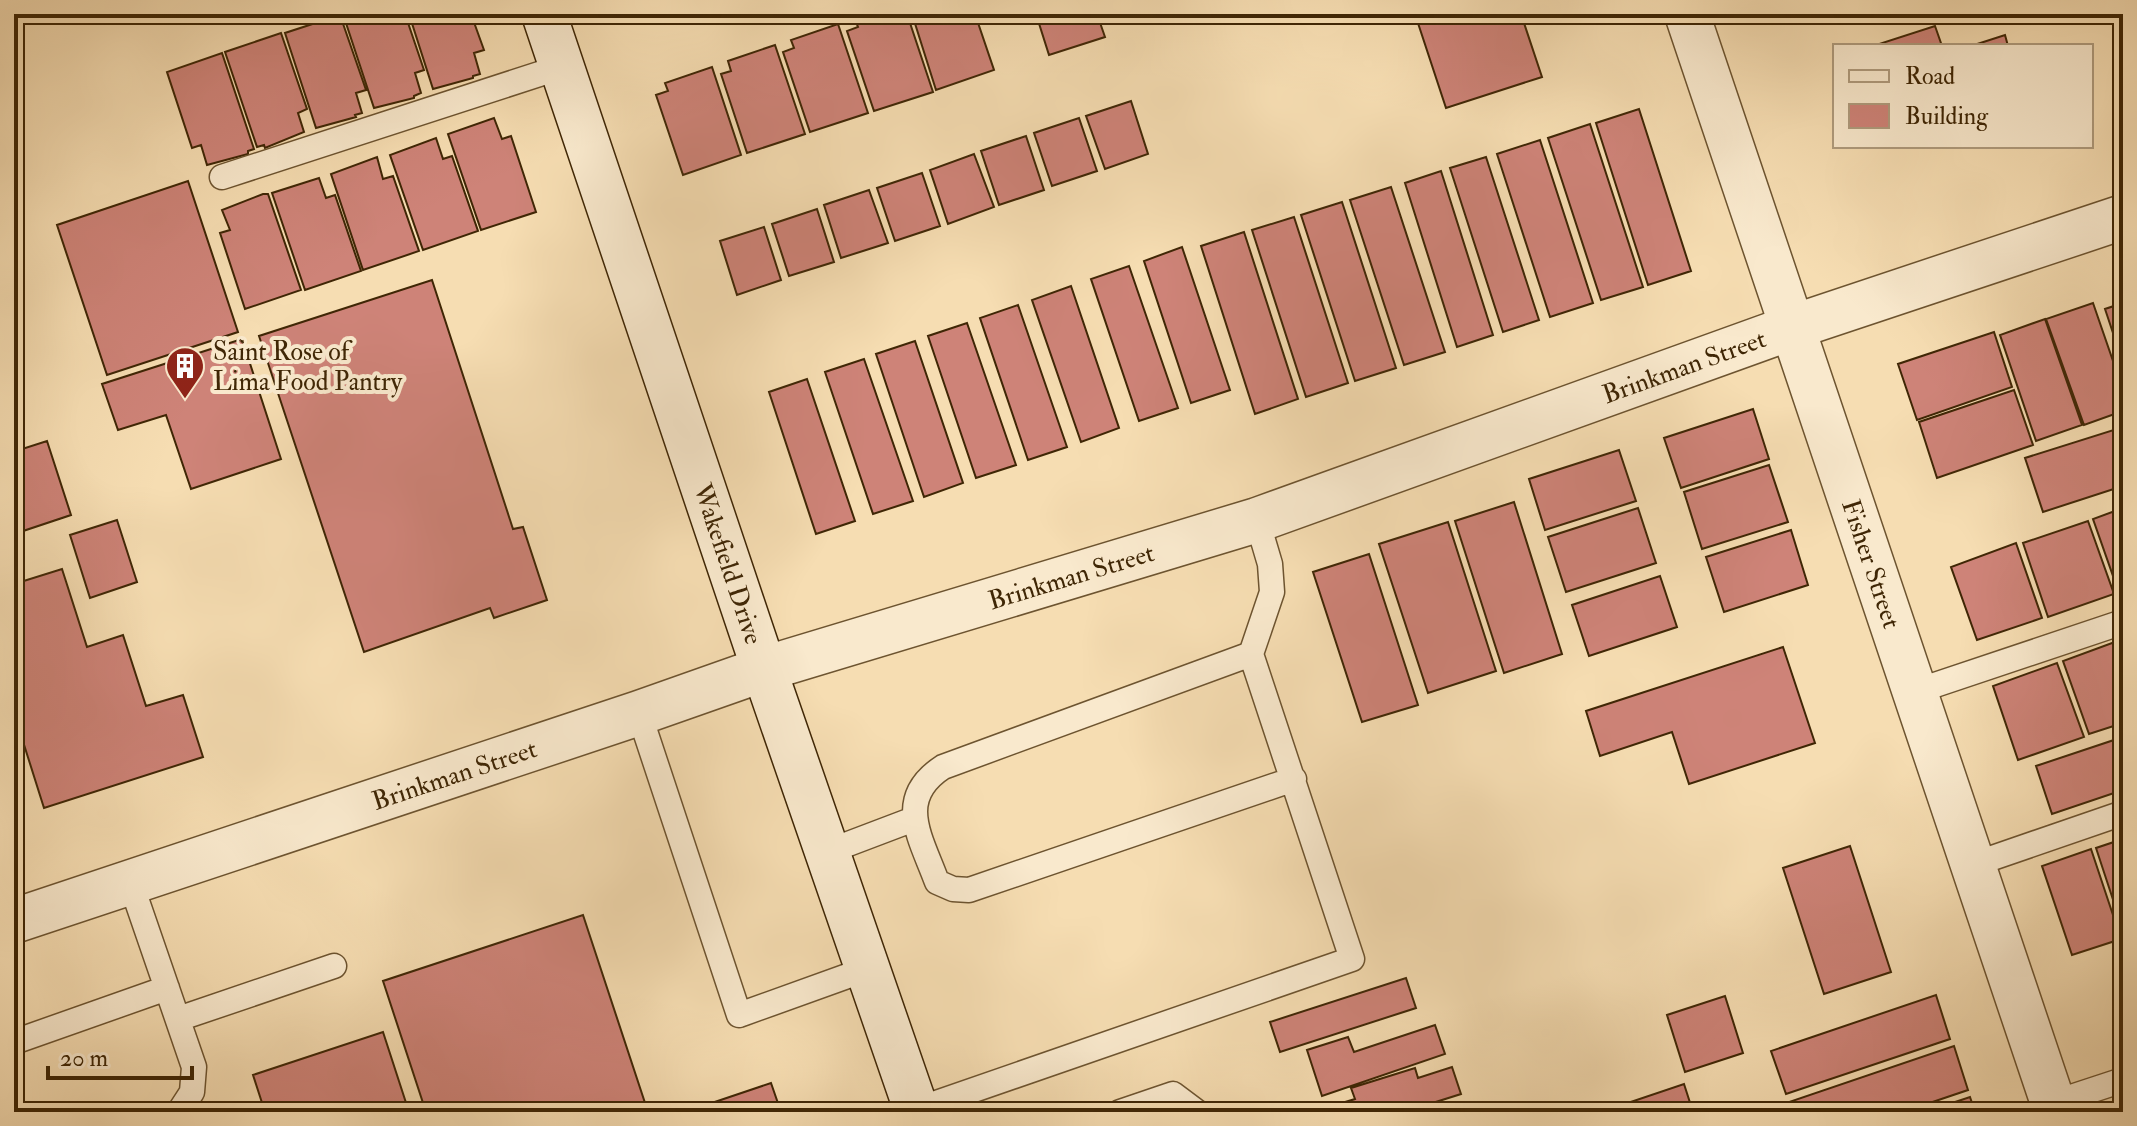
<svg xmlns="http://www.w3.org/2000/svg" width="2137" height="1126" viewBox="0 0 2137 1126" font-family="'IM FELL Double Pica',serif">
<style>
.building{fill:#ce8378;stroke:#3f2605;stroke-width:2}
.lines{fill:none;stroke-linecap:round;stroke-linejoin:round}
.lane-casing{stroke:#6d5430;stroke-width:27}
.street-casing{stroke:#6d5430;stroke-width:47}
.secondary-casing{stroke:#3f2605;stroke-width:47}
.lane{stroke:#f9e9cd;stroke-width:24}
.street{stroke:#f9e9cd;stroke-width:44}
.secondary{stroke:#f9e9cd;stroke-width:44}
.labels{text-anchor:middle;stroke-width:8;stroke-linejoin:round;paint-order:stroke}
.poi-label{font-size:26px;fill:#3f2605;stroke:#f9e9cd;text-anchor:start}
.street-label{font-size:26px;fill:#3f2605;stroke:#f9e9cd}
</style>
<rect width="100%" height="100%" fill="#f6ddb2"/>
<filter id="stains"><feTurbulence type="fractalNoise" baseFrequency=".0025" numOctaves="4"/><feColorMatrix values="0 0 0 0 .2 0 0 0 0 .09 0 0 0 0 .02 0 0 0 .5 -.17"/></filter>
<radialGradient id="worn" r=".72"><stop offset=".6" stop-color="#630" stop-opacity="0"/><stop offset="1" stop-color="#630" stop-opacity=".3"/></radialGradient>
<path class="building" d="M 343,14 L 405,14 L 424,70 L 415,73 L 421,93 L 414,96 L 414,98 L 374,108 Z
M 409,14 L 471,14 L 484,50 L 474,53 L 480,74 L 473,76 L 473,78 L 433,89 Z
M 863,14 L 907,14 L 933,92 L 874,111 L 847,31 L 858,27 L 854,17 Z
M 912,14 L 975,14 L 994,70 L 936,90 Z
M 1036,14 L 1097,14 L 1105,37 L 1049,55 Z
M 1415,14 L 1521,14 L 1542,77 L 1446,108 Z
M 340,15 L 366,90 L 356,93 L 362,113 L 355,115 L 356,117 L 316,128 L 285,33 Z
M 838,24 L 868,113 L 810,132 L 783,52 L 794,48 L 791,40 Z
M 1935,26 L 1942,46 L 1880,46 L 1879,44 Z
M 281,33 L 307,109 L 298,113 L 304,132 L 265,148 L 264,145 L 257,147 L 225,52 Z
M 2005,35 L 2008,46 L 1971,46 Z
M 775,45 L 805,134 L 747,153 L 721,74 L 731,71 L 728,61 Z
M 222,53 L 254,149 L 248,151 L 248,154 L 207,165 L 201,145 L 192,148 L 167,72 Z
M 712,67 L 741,155 L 683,175 L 656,95 L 668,91 L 665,83 Z
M 1131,101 L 1148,154 L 1105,169 L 1086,116 Z
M 1639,109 L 1691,271 L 1648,285 L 1596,123 Z
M 494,118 L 502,139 L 511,136 L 536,212 L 481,230 L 448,134 Z
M 1079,118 L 1097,171 L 1052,186 L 1034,133 Z
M 1590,124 L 1643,287 L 1601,300 L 1548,138 Z
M 1026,136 L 1044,190 L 999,205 L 981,151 Z
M 436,138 L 443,159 L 452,156 L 478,231 L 423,250 L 390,155 Z
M 1540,140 L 1593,303 L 1550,317 L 1497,154 Z
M 974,154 L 994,207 L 948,224 L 930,170 Z
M 377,157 L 383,179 L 393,176 L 419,251 L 363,270 L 331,174 Z
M 1486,157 L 1539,320 L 1503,332 L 1450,168 Z
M 1441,171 L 1493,335 L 1457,347 L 1405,183 Z
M 922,173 L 940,226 L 895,241 L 877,188 Z
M 319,178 L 326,198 L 335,195 L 361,271 L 305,290 L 272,193 Z
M 188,181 L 238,332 L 107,375 L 57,225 Z
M 1391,187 L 1445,352 L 1404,365 L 1350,200 Z
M 869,190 L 888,243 L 841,258 L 824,205 Z
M 263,194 L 268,194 L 301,290 L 245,309 L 220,233 L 230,230 L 222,210 Z
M 1342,202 L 1396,368 L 1355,381 L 1301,215 Z
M 817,209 L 834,262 L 789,276 L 772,224 Z
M 1294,217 L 1348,383 L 1306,397 L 1252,230 Z
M 764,227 L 781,280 L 737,295 L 720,241 Z
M 1244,232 L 1298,399 L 1255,414 L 1201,246 Z
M 1182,247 L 1230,390 L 1191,403 L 1144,261 Z
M 1129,266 L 1178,408 L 1139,421 L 1091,279 Z
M 432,280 L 513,529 L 523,527 L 547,600 L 494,618 L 490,608 L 364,652 L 259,336 Z
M 1071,286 L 1119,428 L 1081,442 L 1032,300 Z
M 2093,303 L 2123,390 L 2123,411 L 2084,425 L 2046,319 Z
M 2123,303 L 2123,363 L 2105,309 Z
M 1018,305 L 1067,447 L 1028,460 L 980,318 Z
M 2045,319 L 2082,425 L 2036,441 L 2000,335 Z
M 967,323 L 1016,465 L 976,478 L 928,336 Z
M 1994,332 L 2012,387 L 1917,420 L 1898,364 Z
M 242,339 L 281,459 L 191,489 L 166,415 L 118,430 L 102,384 Z
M 915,341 L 963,483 L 924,497 L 876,354 Z
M 864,359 L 913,501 L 873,514 L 825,372 Z
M 807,379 L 855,521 L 816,534 L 769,392 Z
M 2014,390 L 2033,445 L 1937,478 L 1919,422 Z
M 1753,409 L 1769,459 L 1681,488 L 1664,438 Z
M 2123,427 L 2123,486 L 2043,512 L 2025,458 Z
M 47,441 L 71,515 L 14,534 L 14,443 L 16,451 Z
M 1619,450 L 1636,501 L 1545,530 L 1529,479 Z
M 1769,465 L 1788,522 L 1702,549 L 1684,492 Z
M 1514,502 L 1562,654 L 1504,673 L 1455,521 Z
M 1638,508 L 1656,563 L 1566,592 L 1548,537 Z
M 2123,508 L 2123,591 L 2119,593 L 2093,519 Z
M 117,520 L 137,582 L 90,598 L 70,535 Z
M 2088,521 L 2114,594 L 2048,617 L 2023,543 Z
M 1448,522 L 1496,671 L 1428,693 L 1379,544 Z
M 1791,530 L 1808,585 L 1724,612 L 1706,557 Z
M 2016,543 L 2042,618 L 1977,640 L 1951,567 Z
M 1369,554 L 1418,705 L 1362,722 L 1313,572 Z
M 62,569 L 87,647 L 123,635 L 146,706 L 183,695 L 203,757 L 44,808 L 14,713 L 14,584 Z
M 1660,576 L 1677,627 L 1589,656 L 1572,605 Z
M 2123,639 L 2123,723 L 2089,734 L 2063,661 Z
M 1783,647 L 1815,743 L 1689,784 L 1672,732 L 1600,756 L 1586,711 Z
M 2057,663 L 2084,737 L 2018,760 L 1993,686 Z
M 2123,737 L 2123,790 L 2052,814 L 2036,766 Z
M 2123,839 L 2123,930 L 2096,848 Z
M 1850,846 L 1891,972 L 1824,994 L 1783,868 Z
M 2091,849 L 2121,939 L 2072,955 L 2042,866 Z
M 583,915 L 648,1112 L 426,1112 L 383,981 Z
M 1406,978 L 1416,1008 L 1280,1052 L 1270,1022 Z
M 1936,995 L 1950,1039 L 1786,1094 L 1771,1051 Z
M 1725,996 L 1743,1053 L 1685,1072 L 1667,1015 Z
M 1435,1025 L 1445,1054 L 1322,1096 L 1307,1050 L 1348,1037 L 1354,1052 Z
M 383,1032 L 409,1112 L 265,1112 L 253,1075 Z
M 1954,1046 L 1968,1090 L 1903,1112 L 1793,1112 L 1789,1102 Z
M 1452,1067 L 1461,1094 L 1404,1112 L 1345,1112 L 1342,1103 L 1355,1099 L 1351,1088 L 1415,1068 L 1418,1078 Z
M 771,1083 L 781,1112 L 685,1112 Z
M 1684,1084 L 1693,1112 L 1601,1112 Z
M 1970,1097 L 1975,1112 L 1925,1112 Z"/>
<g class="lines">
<defs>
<path id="lane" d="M 222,177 L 561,67
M 1251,654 L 943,767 C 894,799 921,838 937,882 L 953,889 L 969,890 L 1294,779
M 1914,692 L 2123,622
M 639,713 L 739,1015 L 867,969
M 827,852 L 914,819
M 1972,865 L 2123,813
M 130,881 L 194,1067 L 192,1092 L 179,1112
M 178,1019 L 334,966
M 14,1042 L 167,988
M 2053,1103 L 2123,1080
M 916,1110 L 1352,959 L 1251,654 L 1272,592 L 1270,564 L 1257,520
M 1120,1112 L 1173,1094 L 1197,1112"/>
<g id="street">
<path id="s1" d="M 1687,14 L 2056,1112"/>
<path id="s2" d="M 14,921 L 639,713 L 764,669 L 1257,520 L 1793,327 L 2123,217"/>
</g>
<g id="secondary">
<path id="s3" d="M 544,14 L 764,669 L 917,1112"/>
</g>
</defs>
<use href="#lane" class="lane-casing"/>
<use href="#street" class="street-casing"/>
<use href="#secondary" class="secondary-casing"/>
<use href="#lane" class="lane"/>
<use href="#street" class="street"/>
<use href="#secondary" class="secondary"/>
</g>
<defs>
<symbol id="building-pin" viewBox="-11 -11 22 30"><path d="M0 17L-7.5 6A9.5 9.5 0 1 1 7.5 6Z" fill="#8f2418" stroke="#f9e9cd"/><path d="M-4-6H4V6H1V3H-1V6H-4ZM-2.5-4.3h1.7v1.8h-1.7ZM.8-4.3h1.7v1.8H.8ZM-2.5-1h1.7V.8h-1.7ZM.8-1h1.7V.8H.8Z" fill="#fff"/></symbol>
</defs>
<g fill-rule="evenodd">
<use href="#building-pin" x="163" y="344" width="44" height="60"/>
</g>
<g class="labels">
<g class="poi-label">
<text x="213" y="360">Saint Rose of<tspan x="213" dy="30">Lima Food Pantry</tspan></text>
</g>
<g class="street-label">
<text dy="9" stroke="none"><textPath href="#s2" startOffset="1760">Brinkman Street</textPath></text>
<text dy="9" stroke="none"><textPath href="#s1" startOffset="580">Fisher Street</textPath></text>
<text dy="9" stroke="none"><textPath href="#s3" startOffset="580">Wakefield Drive</textPath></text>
<text dy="9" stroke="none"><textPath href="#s2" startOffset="1112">Brinkman Street</textPath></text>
<text dy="9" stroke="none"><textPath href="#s2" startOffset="464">Brinkman Street</textPath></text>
</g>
</g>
<rect width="2137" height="1126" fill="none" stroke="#f6ddb2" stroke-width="48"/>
<rect x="16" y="16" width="2105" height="1094" fill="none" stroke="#3f2605" stroke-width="4"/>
<rect x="24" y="24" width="2089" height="1078" fill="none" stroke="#3f2605" stroke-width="2"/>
<rect x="1833" y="44" width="260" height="104" fill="#f9e9cd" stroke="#af9b7d" stroke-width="2"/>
<rect x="1849" y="70" width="40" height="12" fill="#f9e9cd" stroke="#af9b7d" stroke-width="2"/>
<text x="1905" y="84" font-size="24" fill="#3f2605">Road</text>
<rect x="1849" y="104" width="40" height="24" fill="#ce8378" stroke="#af9b7d" stroke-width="2"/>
<text x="1905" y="124" font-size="24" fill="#3f2605">Building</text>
<path d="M48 1066v12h144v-12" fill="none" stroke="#3f2605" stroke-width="4"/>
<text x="60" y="1066" font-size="24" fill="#3f2605" stroke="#f9e9cd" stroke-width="6" paint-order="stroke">20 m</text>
<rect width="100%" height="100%" filter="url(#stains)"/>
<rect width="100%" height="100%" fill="url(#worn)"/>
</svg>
